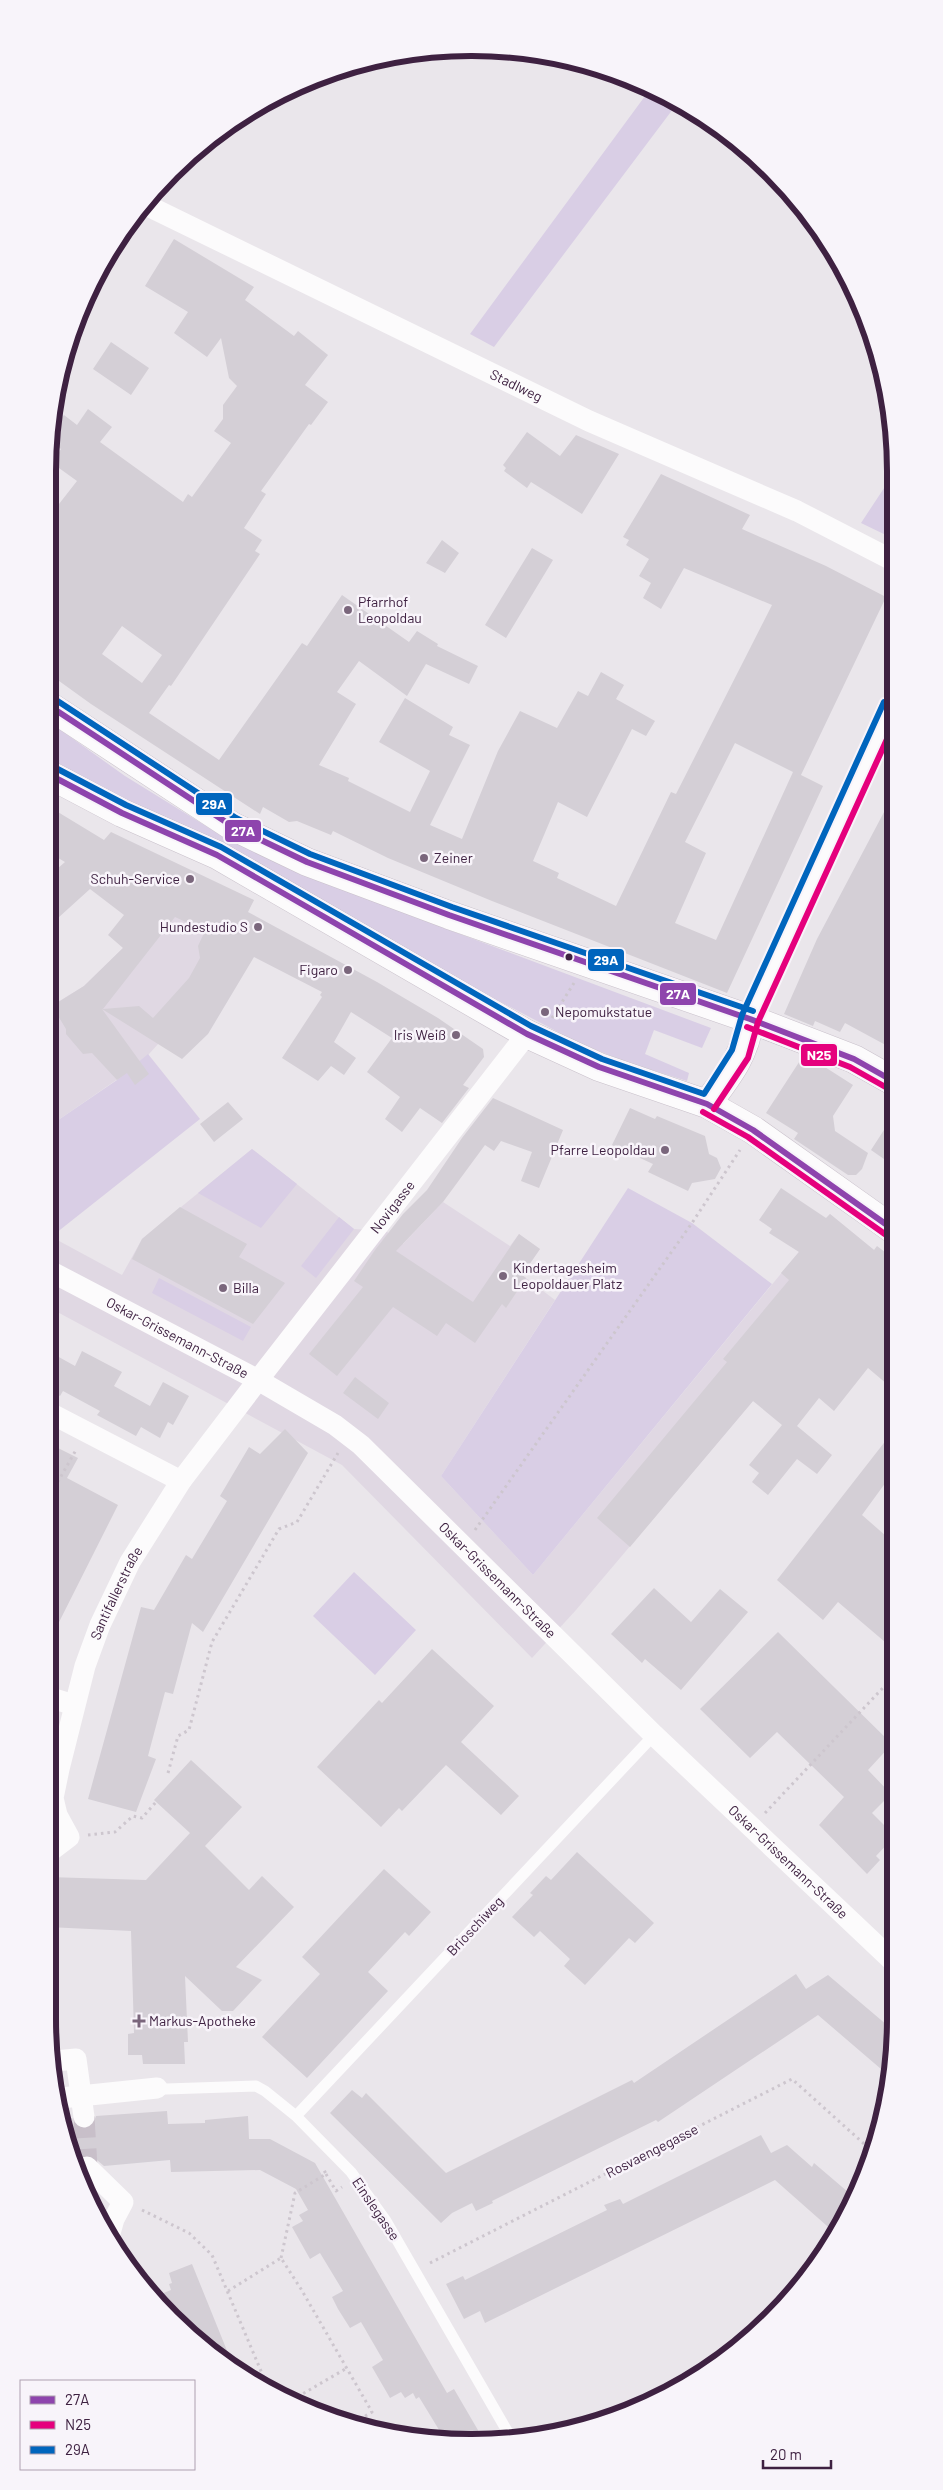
<svg xmlns="http://www.w3.org/2000/svg" width="943" height="2490" viewBox="0 0 943 2490" font-family="Barlow,sans-serif">
<style>
.built{fill:#e0d8e3}
.green{fill:#d9cee5}
.building{fill:#d4cfd6;fill-rule:evenodd}
.lines{fill:none;stroke-linecap:round;stroke-linejoin:round}
.street-tunnel{stroke:#c8bfc9;stroke-width:21;stroke-dasharray:21 11;stroke-linecap:butt}
.secondary-casing{stroke:#c9c1cb;stroke-width:29}
.path{stroke:#cdc6ce;stroke-width:3;stroke-dasharray:2.5 4;stroke-linecap:butt}
.lane{stroke:#fcfbfc;stroke-width:11}
.street{stroke:#fcfbfc;stroke-width:21}
.secondary{stroke:#fcfbfc;stroke-width:28}
.bus-1-casing{stroke:#f8f4fa;stroke-width:10}
.bus-2-casing{stroke:#f8f4fa;stroke-width:10}
.bus-3-casing{stroke:#f8f4fa;stroke-width:10}
.bus-1{stroke:#8e44ad;stroke-width:6}
.bus-2{stroke:#e5007d;stroke-width:6}
.bus-3{stroke:#0065bd;stroke-width:6}
.poi-dot{fill:#7a667c;stroke:#f8f4fa;stroke-width:2}
.bus-dot{fill:#3e2141;stroke:#f8f4fa;stroke-width:2}
.labels{text-anchor:middle;stroke-width:5;stroke-linejoin:round;paint-order:stroke}
.street-label{font-size:14px;fill:#3e2141;stroke:#f8f4fa}
.poi-label{font-size:14px;fill:#3e2141;stroke:#f8f4fa;text-anchor:start}
.rim{fill:none;stroke:#3e2141;stroke-width:6}
.line-badge{stroke:#f8f4fa;stroke-width:2}
.badge-label{font-size:14px;text-anchor:middle;font-weight:bold;fill:#fff}
</style>
<rect width="100%" height="100%" fill="#eae6eb"/>
<path class="built" d="M 254,900 L 193,1005 L 141,1063 L 48,1127 L 48,1008 L 84,986 L 123,948 L 155,911 Z
M 252,1149 L 354,1229 L 386,1231 L 403,1244 L 443,1202 L 510,1246 L 519,1234 L 540,1249 L 522,1275 L 555,1300 L 441,1476 L 533,1575 L 830,1214 L 874,1250 L 753,1401 L 576,1610 L 532,1658 L 342,1465 L 48,1307 L 48,1235 L 122,1275 L 142,1239 Z"/>
<path class="green" d="M 648,92 L 676,105 L 494,347 L 470,334 Z
M 892,476 L 892,538 L 861,523 Z
M 48,721 L 125,776 L 214,831 L 313,879 L 711,1028 L 702,1048 L 654,1030 L 645,1054 L 689,1073 L 687,1081 L 626,1062 L 579,1043 L 48,765 Z
M 148,1054 L 200,1119 L 51,1237 L 48,1235 L 48,1127 L 117,1080 Z
M 252,1149 L 297,1184 L 261,1228 L 198,1193 Z
M 628,1188 L 692,1223 L 772,1284 L 533,1575 L 441,1476 Z
M 339,1217 L 354,1229 L 316,1278 L 301,1266 Z
M 159,1278 L 251,1327 L 243,1341 L 152,1293 Z
M 354,1572 L 416,1630 L 375,1675 L 313,1616 Z"/>
<path class="building" d="M 174,239 L 254,287 L 245,300 L 294,336 L 298,331 L 328,355 L 305,385 L 328,402 L 311,425 L 309,424 L 261,491 L 266,494 L 244,528 L 262,540 L 255,551 L 260,554 L 171,686 L 169,685 L 149,713 L 219,760 L 302,643 L 307,646 L 342,595 L 409,642 L 417,631 L 438,644 L 437,646 L 478,666 L 469,684 L 426,664 L 407,696 L 359,661 L 337,692 L 356,704 L 319,765 L 349,778 L 348,781 L 410,812 L 430,771 L 379,742 L 405,698 L 453,727 L 449,735 L 470,745 L 430,825 L 462,839 L 498,751 L 520,711 L 557,728 L 578,691 L 588,696 L 601,672 L 624,685 L 616,699 L 655,721 L 646,736 L 632,729 L 587,817 L 558,802 L 533,861 L 559,873 L 557,878 L 616,906 L 671,792 L 676,794 L 772,605 L 684,568 L 661,609 L 643,598 L 651,583 L 639,576 L 649,559 L 626,545 L 629,540 L 623,537 L 661,474 L 750,515 L 742,529 L 826,566 L 886,597 L 801,775 L 823,786 L 727,993 L 492,901 L 388,858 L 333,831 L 331,835 L 297,821 L 289,822 L 263,807 L 260,814 L 91,704 L 48,673 L 48,518 L 77,481 L 52,463 L 61,449 L 51,442 L 53,430 L 64,415 L 77,425 L 88,409 L 112,427 L 100,442 L 183,502 L 188,494 L 192,497 L 231,443 L 214,431 L 223,419 L 223,405 L 237,386 L 229,378 L 221,338 L 207,357 L 174,333 L 188,312 L 145,286 ZM 122,626 L 162,655 L 142,683 L 102,654 ZM 735,743 L 793,772 L 716,940 L 675,923 L 706,853 L 685,842 Z
M 111,342 L 149,368 L 131,395 L 93,369 Z
M 527,432 L 560,456 L 576,435 L 619,454 L 582,514 L 531,482 L 527,488 L 504,471 L 506,468 L 503,465 Z
M 442,540 L 459,553 L 445,573 L 426,563 Z
M 532,548 L 553,560 L 506,638 L 485,625 Z
M 893,795 L 893,988 L 884,1009 L 893,1014 L 893,1049 L 845,1023 L 840,1032 L 815,1021 L 813,1026 L 784,1014 L 817,939 Z
M 48,806 L 104,840 L 111,832 L 254,900 L 248,912 L 377,982 L 438,1018 L 483,1049 L 484,1057 L 463,1085 L 469,1088 L 442,1123 L 420,1108 L 402,1132 L 385,1119 L 400,1097 L 367,1072 L 392,1038 L 351,1012 L 334,1042 L 356,1058 L 344,1075 L 331,1066 L 318,1081 L 282,1058 L 322,997 L 320,995 L 322,992 L 254,957 L 208,1034 L 182,1059 L 102,1009 L 149,1074 L 135,1085 L 127,1073 L 117,1080 L 92,1053 L 83,1054 L 66,1034 L 66,1029 L 52,1006 L 84,986 L 123,948 L 108,935 L 124,915 L 90,889 L 58,918 L 48,906 L 48,877 L 65,862 L 48,852 ZM 175,917 L 205,931 L 198,946 L 200,958 L 189,978 L 153,1018 L 139,1006 L 103,1009 Z
M 803,1056 L 817,1062 L 853,1085 L 833,1116 L 835,1131 L 868,1153 L 862,1169 L 856,1175 L 848,1175 L 794,1139 L 798,1133 L 766,1113 Z
M 493,1098 L 563,1130 L 539,1188 L 521,1181 L 532,1152 L 501,1141 L 494,1151 L 485,1145 L 443,1202 L 396,1251 L 473,1302 L 519,1234 L 540,1249 L 522,1275 L 526,1278 L 506,1308 L 502,1304 L 475,1343 L 446,1323 L 437,1336 L 393,1307 L 337,1376 L 309,1354 L 363,1287 L 354,1281 L 375,1250 L 403,1214 L 427,1190 L 462,1138 Z
M 228,1102 L 243,1119 L 214,1142 L 200,1124 Z
M 630,1108 L 655,1119 L 657,1116 L 705,1136 L 709,1154 L 717,1158 L 721,1168 L 715,1179 L 692,1183 L 688,1191 L 648,1172 L 653,1164 L 612,1145 Z
M 893,1116 L 894,1149 L 894,1166 L 871,1150 Z
M 781,1188 L 826,1218 L 830,1214 L 874,1250 L 877,1246 L 894,1259 L 894,1390 L 868,1368 L 834,1411 L 819,1398 L 797,1426 L 832,1455 L 817,1474 L 797,1459 L 768,1495 L 752,1482 L 759,1473 L 749,1465 L 782,1425 L 753,1401 L 630,1547 L 597,1518 L 727,1362 L 723,1359 L 789,1280 L 781,1273 L 799,1252 L 769,1233 L 772,1229 L 759,1220 Z
M 180,1207 L 247,1244 L 239,1257 L 285,1283 L 253,1324 L 132,1259 L 142,1239 Z
M 48,1351 L 75,1366 L 82,1351 L 122,1372 L 114,1386 L 150,1406 L 163,1382 L 189,1396 L 173,1425 L 168,1422 L 160,1438 L 141,1427 L 136,1436 L 97,1415 L 100,1411 L 63,1391 L 60,1396 L 48,1389 Z
M 355,1377 L 389,1403 L 378,1419 L 343,1393 Z
M 285,1429 L 308,1453 L 203,1632 L 192,1623 L 173,1694 L 165,1692 L 148,1756 L 156,1759 L 136,1812 L 88,1799 L 141,1607 L 154,1610 L 186,1555 L 192,1559 L 227,1501 L 220,1496 L 249,1447 L 260,1454 Z
M 894,1430 L 894,1471 L 862,1515 L 894,1543 L 895,1630 L 885,1642 L 838,1602 L 823,1620 L 777,1580 Z
M 48,1443 L 78,1458 L 67,1478 L 118,1505 L 48,1644 L 48,1522 L 59,1499 L 57,1498 L 48,1516 Z
M 654,1588 L 691,1622 L 720,1589 L 748,1612 L 681,1690 L 645,1659 L 642,1663 L 611,1634 Z
M 778,1632 L 892,1744 L 868,1770 L 891,1794 L 872,1813 L 895,1836 L 876,1856 L 880,1860 L 867,1874 L 819,1825 L 844,1797 L 777,1732 L 750,1758 L 700,1709 Z
M 432,1649 L 494,1706 L 461,1742 L 519,1796 L 501,1815 L 446,1765 L 402,1811 L 399,1808 L 381,1827 L 317,1767 L 379,1700 L 382,1703 Z
M 191,1760 L 242,1807 L 205,1846 L 249,1890 L 262,1876 L 294,1907 L 236,1967 L 262,1980 L 233,2011 L 222,2011 L 185,1976 L 188,2042 L 184,2042 L 185,2064 L 143,2064 L 142,2055 L 128,2055 L 128,2034 L 134,2033 L 131,1931 L 48,1927 L 48,1877 L 146,1880 L 190,1833 L 154,1800 Z
M 577,1852 L 654,1923 L 635,1943 L 629,1938 L 585,1985 L 564,1966 L 570,1959 L 540,1931 L 534,1937 L 512,1917 L 533,1895 L 530,1893 L 546,1876 L 551,1880 Z
M 384,1869 L 431,1912 L 409,1936 L 405,1932 L 368,1972 L 388,1991 L 307,2078 L 262,2037 L 320,1974 L 302,1957 Z
M 796,1974 L 806,1989 L 828,1975 L 894,2031 L 888,2075 L 818,2015 L 658,2122 L 656,2120 L 492,2201 L 493,2203 L 476,2211 L 472,2203 L 452,2213 L 441,2223 L 330,2113 L 352,2090 L 362,2098 L 366,2093 L 446,2173 L 632,2080 L 634,2083 Z
M 167,2111 L 168,2124 L 205,2123 L 205,2120 L 248,2116 L 249,2139 L 270,2139 L 315,2163 L 447,2393 L 454,2389 L 482,2437 L 444,2438 L 419,2397 L 416,2399 L 413,2393 L 405,2398 L 401,2392 L 390,2398 L 372,2367 L 383,2360 L 361,2322 L 350,2328 L 338,2309 L 332,2297 L 343,2291 L 320,2253 L 310,2259 L 292,2227 L 303,2221 L 299,2215 L 308,2210 L 296,2189 L 260,2170 L 171,2172 L 170,2160 L 104,2166 L 91,2155 L 84,2155 L 78,2159 L 75,2166 L 70,2155 L 64,2119 L 72,2118 L 74,2125 L 85,2129 L 92,2127 L 96,2116 Z
M 761,2135 L 771,2153 L 787,2145 L 812,2167 L 814,2163 L 855,2198 L 835,2233 L 775,2180 L 485,2323 L 480,2311 L 464,2319 L 446,2284 L 463,2276 L 465,2280 L 607,2210 L 604,2205 L 620,2199 L 623,2204 Z
M 192,2264 L 232,2363 L 167,2310 L 161,2294 L 171,2290 L 169,2284 L 172,2283 L 169,2273 Z"/>
<g class="lines">
<path class="street-tunnel" d="M 84,2117 L 87,2167"/>
<defs>
<path id="secondary" d="M 48,705 L 232,826 L 307,862 L 449,915 L 750,1019 L 854,1059 L 893,1081
M 48,774 L 122,813 L 217,855 L 527,1034 L 599,1067 L 707,1104 L 753,1130 L 894,1230
M 707,1104 C 728,1076 746,1054 750,1019"/>
</defs>
<use href="#secondary" class="secondary-casing"/>
<path class="path" d="M 552,1018 L 574,983
M 48,1499 L 76,1450
M 475,1530 L 692,1223 L 740,1150
M 168,1773 L 178,1736 L 189,1730 L 212,1642 L 279,1529 L 297,1522 L 338,1453
M 765,1813 L 895,1675
M 88,1835 L 115,1832 L 133,1816 L 142,1818 L 156,1802
M 326,2174 L 336,2191 L 342,2187
M 142,2210 L 189,2233 L 212,2255 L 269,2390
M 281,2258 L 295,2193 L 326,2174 L 324,2170
M 430,2263 L 792,2079 L 872,2151
M 228,2291 L 281,2258 L 301,2289 L 372,2412 L 352,2424
M 292,2400 L 347,2368"/>
<path class="lane" d="M 166,2089 L 256,2086 L 265,2091 L 296,2116 L 351,2172 L 386,2221 L 510,2436
M 296,2116 L 654,1735"/>
<g class="street">
<path id="s1" d="M 144,204 L 589,421 L 797,511 L 892,560"/>
<path d="M 750,1019 L 892,706"/>
<path id="s2" d="M 48,1270 L 258,1380 L 335,1425 L 361,1445 L 654,1735 L 895,1963"/>
<path d="M 48,1412 L 181,1481"/>
<path d="M 48,1697 L 74,1705"/>
<path id="s3" d="M 48,1853 L 69,1837 L 57,1815 L 53,1798 L 59,1769 L 85,1666 L 100,1625 L 130,1562 L 181,1481 L 258,1380 L 527,1034"/>
<path d="M 55,2061 L 76,2059 L 84,2117"/>
<path d="M 61,2098 L 157,2088"/>
<path d="M 87,2167 L 123,2202 L 114,2219 L 109,2237"/>
</g>
<use href="#secondary" class="secondary"/>
<defs>
<path id="bus-1" d="M 48,705 L 232,826 L 307,862 L 449,915 L 750,1019 L 854,1059 L 893,1081
M 48,774 L 122,813 L 217,855 L 527,1034 L 599,1067 L 707,1104 L 753,1130 L 894,1230"/>
<path id="bus-2" d="M 747,1027 L 850,1067 L 889,1089
M 714,1109 L 748,1058 L 758,1022 L 893,726
M 703,1112 L 748,1137 L 889,1237"/>
<path id="bus-3" d="M 53,698 L 236,818 L 310,854 L 452,907 L 753,1011
M 52,766 L 126,805 L 221,847 L 531,1026 L 602,1059 L 704,1094 L 732,1050 L 742,1015 L 884,702"/>
</defs>
<use href="#bus-1" class="bus-1-casing"/>
<use href="#bus-2" class="bus-2-casing"/>
<use href="#bus-3" class="bus-3-casing"/>
<use href="#bus-1" class="bus-1"/>
<use href="#bus-2" class="bus-2"/>
<use href="#bus-3" class="bus-3"/>
</g>
<g class="poi-dot">
<circle cx="348" cy="610" r="5"/>
<circle cx="424" cy="858" r="5"/>
<circle cx="190" cy="879" r="5"/>
<circle cx="258" cy="927" r="5"/>
<circle cx="348" cy="970" r="5"/>
<circle cx="545" cy="1012" r="5"/>
<circle cx="456" cy="1035" r="5"/>
<circle cx="665" cy="1150" r="5"/>
<circle cx="503" cy="1276" r="5"/>
<circle cx="223" cy="1288" r="5"/>
<path d="M136.5 2013.5h5v5h5v5h-5v5h-5v-5h-5v-5h5z"/>
</g>
<circle class="bus-dot" cx="569" cy="957" r="4.5"/>
<g class="labels">
<g class="street-label">
<text dy="5" stroke="none"><textPath href="#s1" startOffset="414">Stadlweg</textPath></text>
<text dy="5" stroke="none"><textPath href="#s3" startOffset="760">Novigasse</textPath></text>
<text dy="5" stroke="none"><textPath href="#s2" startOffset="146">Oskar-Grissemann-Straße</textPath></text>
<text dy="5" stroke="none"><textPath href="#s2" startOffset="551">Oskar-Grissemann-Straße</textPath></text>
<text dy="5" stroke="none"><textPath href="#s3" startOffset="284">Santifallerstraße</textPath></text>
<text dy="5" stroke="none"><textPath href="#s2" startOffset="956">Oskar-Grissemann-Straße</textPath></text>
<text transform="translate(475 1926) rotate(-47)" y="5">Brioschiweg</text>
<text transform="translate(652 2151) rotate(-27)" y="5">Rosvaengegasse</text>
<text transform="translate(376 2209) rotate(56)" y="5">Einslegasse</text>
</g>
<g class="poi-label">
<text x="358" y="607">Pfarrhof<tspan x="358" dy="16">Leopoldau</tspan></text>
<text x="434" y="863">Zeiner</text>
<text x="180" y="884" text-anchor="end">Schuh-Service</text>
<text x="248" y="932" text-anchor="end">Hundestudio S</text>
<text x="338" y="975" text-anchor="end">Figaro</text>
<text x="555" y="1017">Nepomukstatue</text>
<text x="446" y="1040" text-anchor="end">Iris Weiß</text>
<text x="655" y="1155" text-anchor="end">Pfarre Leopoldau</text>
<text x="513" y="1273">Kindertagesheim<tspan x="513" dy="16">Leopoldauer Platz</tspan></text>
<text x="233" y="1293">Billa</text>
<text x="149" y="2026">Markus-Apotheke</text>
</g>
</g>
<path d="M0 0H943V2490H0ZM471 56H472A415 415 0 0 1 887 471V2019A415 415 0 0 1 472 2434H471A415 415 0 0 1 56 2019V471A415 415 0 0 1 471 56Z" fill="#f8f4fa" fill-rule="evenodd"/>
<path class="rim" d="M471 56H472A415 415 0 0 1 887 471V2019A415 415 0 0 1 472 2434H471A415 415 0 0 1 56 2019V471A415 415 0 0 1 471 56Z"/>
<g class="line-badge">
<rect x="195" y="792" width="38" height="24" rx="5" fill="#0065bd"/>
<rect x="224" y="819" width="38" height="24" rx="5" fill="#8e44ad"/>
<rect x="587" y="948" width="38" height="24" rx="5" fill="#0065bd"/>
<rect x="659" y="982" width="38" height="24" rx="5" fill="#8e44ad"/>
<rect x="800" y="1043" width="38" height="24" rx="5" fill="#e5007d"/>
</g>
<g class="badge-label">
<text x="214" y="809">29A</text>
<text x="243" y="836">27A</text>
<text x="606" y="965">29A</text>
<text x="678" y="999">27A</text>
<text x="819" y="1060">N25</text>
</g>
<rect x="20" y="2380" width="175" height="90" fill="#f8f4fa" stroke="#aea0b0"/>
<rect x="30" y="2396" width="25" height="8" fill="#8e44ad" stroke="#aea0b0"/>
<text x="65" y="2405" font-size="15" fill="#3e2141">27A</text>
<rect x="30" y="2421" width="25" height="8" fill="#e5007d" stroke="#aea0b0"/>
<text x="65" y="2430" font-size="15" fill="#3e2141">N25</text>
<rect x="30" y="2446" width="25" height="8" fill="#0065bd" stroke="#aea0b0"/>
<text x="65" y="2455" font-size="15" fill="#3e2141">29A</text>
<path d="M763 2460v8h68v-8" fill="none" stroke="#3e2141" stroke-width="2.5"/>
<text x="770" y="2460" font-size="15" fill="#3e2141" stroke="#f8f4fa" stroke-width="4" paint-order="stroke">20 m</text>
</svg>
